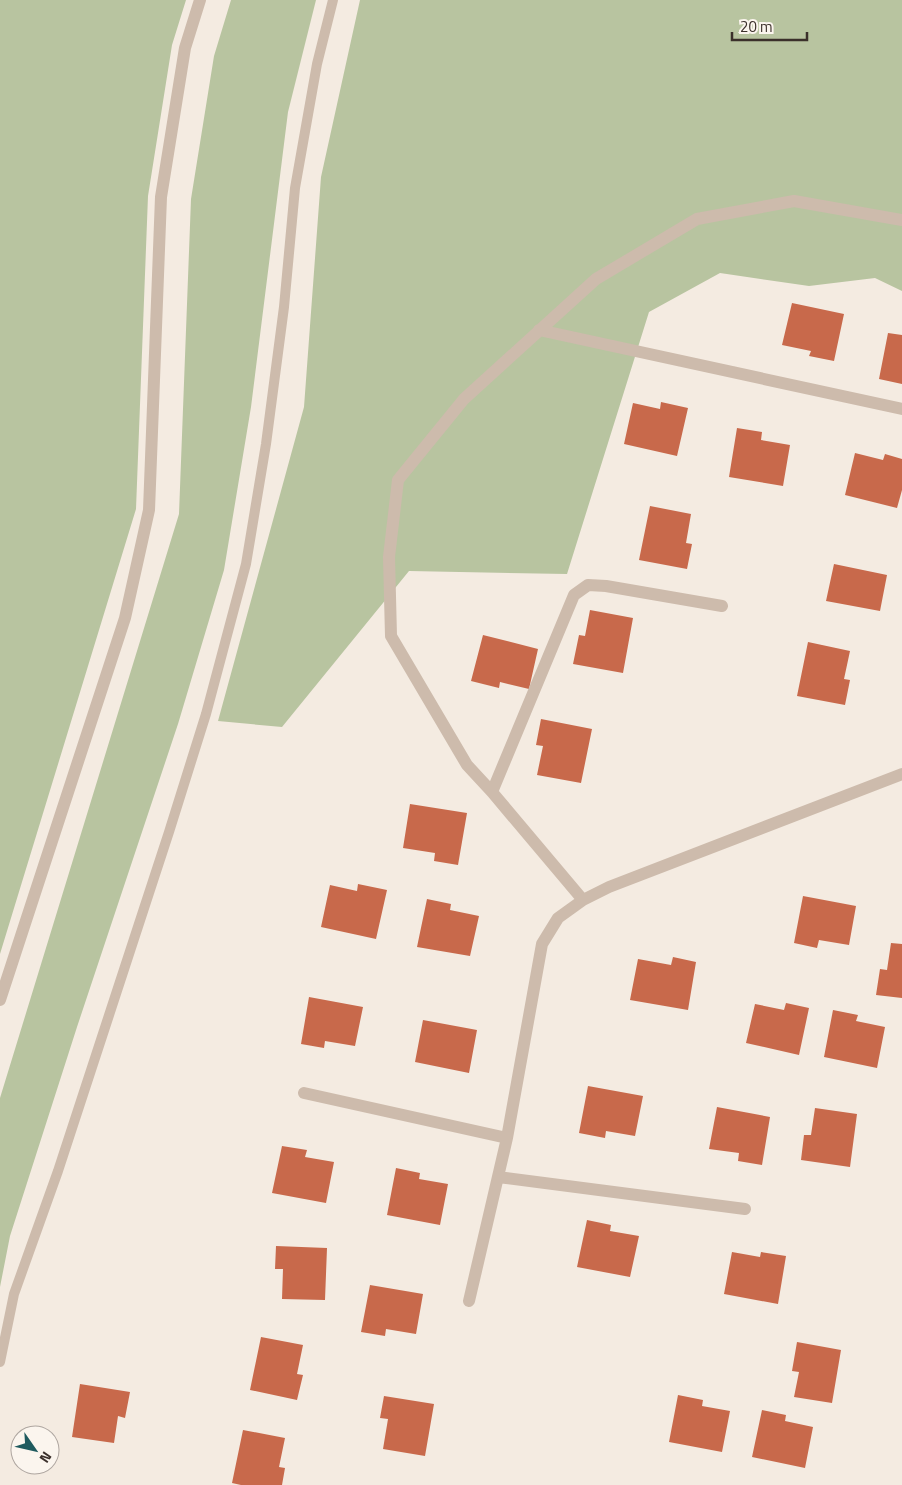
<svg xmlns="http://www.w3.org/2000/svg" width="902" height="1485" viewBox="0 0 902 1485" font-family="'Titillium Web',sans-serif">
<style>
.green{fill:#b8c4a0}
.building{fill:#c8694b}
.lines{fill:none;stroke-linecap:round;stroke-linejoin:round}
.service{stroke:#cdbbac;stroke-width:10}
.minor{stroke:#cdbbac;stroke-width:12}
.tertiary{stroke:#cdbbac;stroke-width:12}
</style>
<rect width="100%" height="100%" fill="#f4ebe1"/>
<path class="green" d="M 0,0 L 186,0 L 172,45 L 148,196 L 136,509 L 0,954 Z
M 231,0 L 316,0 L 288,112 L 251,407 L 224,570 L 178,724 L 77,1027 L 10,1236 L 0,1287 L 0,1098 L 179,514 L 191,199 L 214,56 Z
M 360,0 L 902,0 L 902,291 L 875,278 L 809,286 L 720,273 L 649,312 L 567,574 L 409,571 L 282,727 L 218,721 L 304,407 L 321,177 Z"/>
<path class="building" d="M 792,303 L 844,314 L 834,361 L 809,356 L 811,351 L 782,345 Z
M 888,333 L 902,335 L 902,384 L 879,379 Z
M 661,402 L 688,408 L 677,456 L 624,444 L 633,403 L 660,409 Z
M 737,428 L 762,432 L 761,440 L 790,445 L 783,486 L 729,477 Z
M 855,453 L 883,460 L 885,454 L 902,459 L 902,490 L 897,508 L 845,495 Z
M 650,506 L 691,514 L 686,543 L 692,544 L 687,569 L 639,560 Z
M 834,564 L 887,575 L 880,611 L 826,601 Z
M 590,610 L 633,618 L 623,673 L 573,664 L 579,635 L 585,636 Z
M 483,635 L 538,649 L 529,689 L 500,682 L 499,688 L 471,681 Z
M 808,642 L 850,651 L 844,679 L 850,680 L 845,705 L 797,696 Z
M 541,719 L 592,729 L 581,783 L 537,775 L 543,746 L 536,745 Z
M 410,804 L 467,813 L 458,865 L 434,861 L 435,853 L 403,848 Z
M 358,884 L 387,890 L 376,939 L 321,927 L 330,885 L 357,891 Z
M 803,896 L 856,906 L 849,945 L 819,940 L 817,948 L 794,943 Z
M 427,899 L 451,904 L 450,910 L 479,916 L 470,956 L 417,947 Z
M 891,943 L 902,944 L 902,998 L 876,995 L 880,969 L 887,970 Z
M 673,957 L 696,962 L 688,1010 L 630,1000 L 638,959 L 671,965 Z
M 309,997 L 363,1007 L 355,1046 L 325,1041 L 324,1048 L 301,1044 Z
M 786,1003 L 809,1008 L 799,1055 L 746,1043 L 755,1004 L 784,1010 Z
M 833,1010 L 858,1015 L 856,1021 L 885,1027 L 877,1068 L 824,1057 Z
M 423,1020 L 477,1030 L 469,1073 L 415,1062 Z
M 588,1086 L 643,1096 L 635,1136 L 606,1131 L 605,1138 L 579,1133 Z
M 717,1107 L 770,1117 L 762,1165 L 738,1161 L 739,1153 L 709,1149 Z
M 815,1108 L 857,1114 L 850,1167 L 801,1160 L 804,1135 L 811,1135 Z
M 282,1146 L 307,1150 L 305,1157 L 334,1162 L 326,1203 L 272,1193 Z
M 396,1168 L 420,1173 L 419,1179 L 448,1184 L 440,1225 L 387,1215 Z
M 587,1220 L 611,1225 L 610,1231 L 639,1236 L 630,1277 L 577,1267 Z
M 276,1246 L 327,1248 L 325,1300 L 282,1299 L 283,1269 L 275,1269 Z
M 732,1252 L 760,1257 L 761,1252 L 786,1256 L 778,1304 L 724,1294 Z
M 370,1285 L 423,1294 L 416,1334 L 386,1329 L 385,1336 L 361,1332 Z
M 261,1337 L 303,1345 L 297,1374 L 303,1375 L 297,1400 L 250,1390 Z
M 797,1342 L 841,1350 L 832,1403 L 794,1397 L 799,1372 L 792,1371 Z
M 80,1384 L 130,1392 L 125,1418 L 118,1416 L 114,1443 L 72,1437 Z
M 678,1395 L 703,1400 L 702,1406 L 730,1411 L 722,1452 L 669,1442 Z
M 384,1396 L 434,1404 L 425,1456 L 383,1449 L 388,1419 L 380,1418 Z
M 762,1410 L 786,1415 L 785,1421 L 813,1427 L 805,1468 L 752,1457 Z
M 243,1430 L 285,1438 L 279,1467 L 285,1468 L 282,1485 L 241,1485 L 232,1483 Z"/>
<g class="lines">
<path class="service" d="M 0,1362 L 14,1294 L 58,1171 L 169,832 L 206,714 L 246,564 L 266,444 L 284,307 L 295,188 L 317,64 L 333,0"/>
<path class="minor" d="M 539,330 L 902,409
M 492,792 L 574,595 L 588,585 L 606,586 L 722,606
M 583,900 L 492,792 L 467,765 L 391,636 L 389,557 L 398,480 L 464,399 L 596,279 L 697,219 L 794,201 L 902,220
M 304,1093 L 507,1138
M 498,1177 L 745,1209
M 469,1301 L 507,1138 L 542,944 L 558,918 L 583,900 L 609,887 L 902,774"/>
<path class="tertiary" d="M 0,1000 L 125,618 L 149,510 L 161,197 L 185,48 L 200,0"/>
</g>
<g transform="translate(35 1450) rotate(124)"><circle r="24" fill="#fbf5ee" stroke="#aea6a0"/>
<path d="M0-4L9 19L0 12L-9 19Z" fill="#1f5a5e"/>
<text y="-8" font-size="14" font-weight="bold" text-anchor="middle" fill="#3b302b">N</text>
</g>
<path d="M732 32v8h75v-8" fill="none" stroke="#3b302b" stroke-width="2.5"/>
<text x="740" y="32" font-size="15" fill="#3b302b" stroke="#fbf5ee" stroke-width="4" paint-order="stroke">20 m</text>
</svg>
